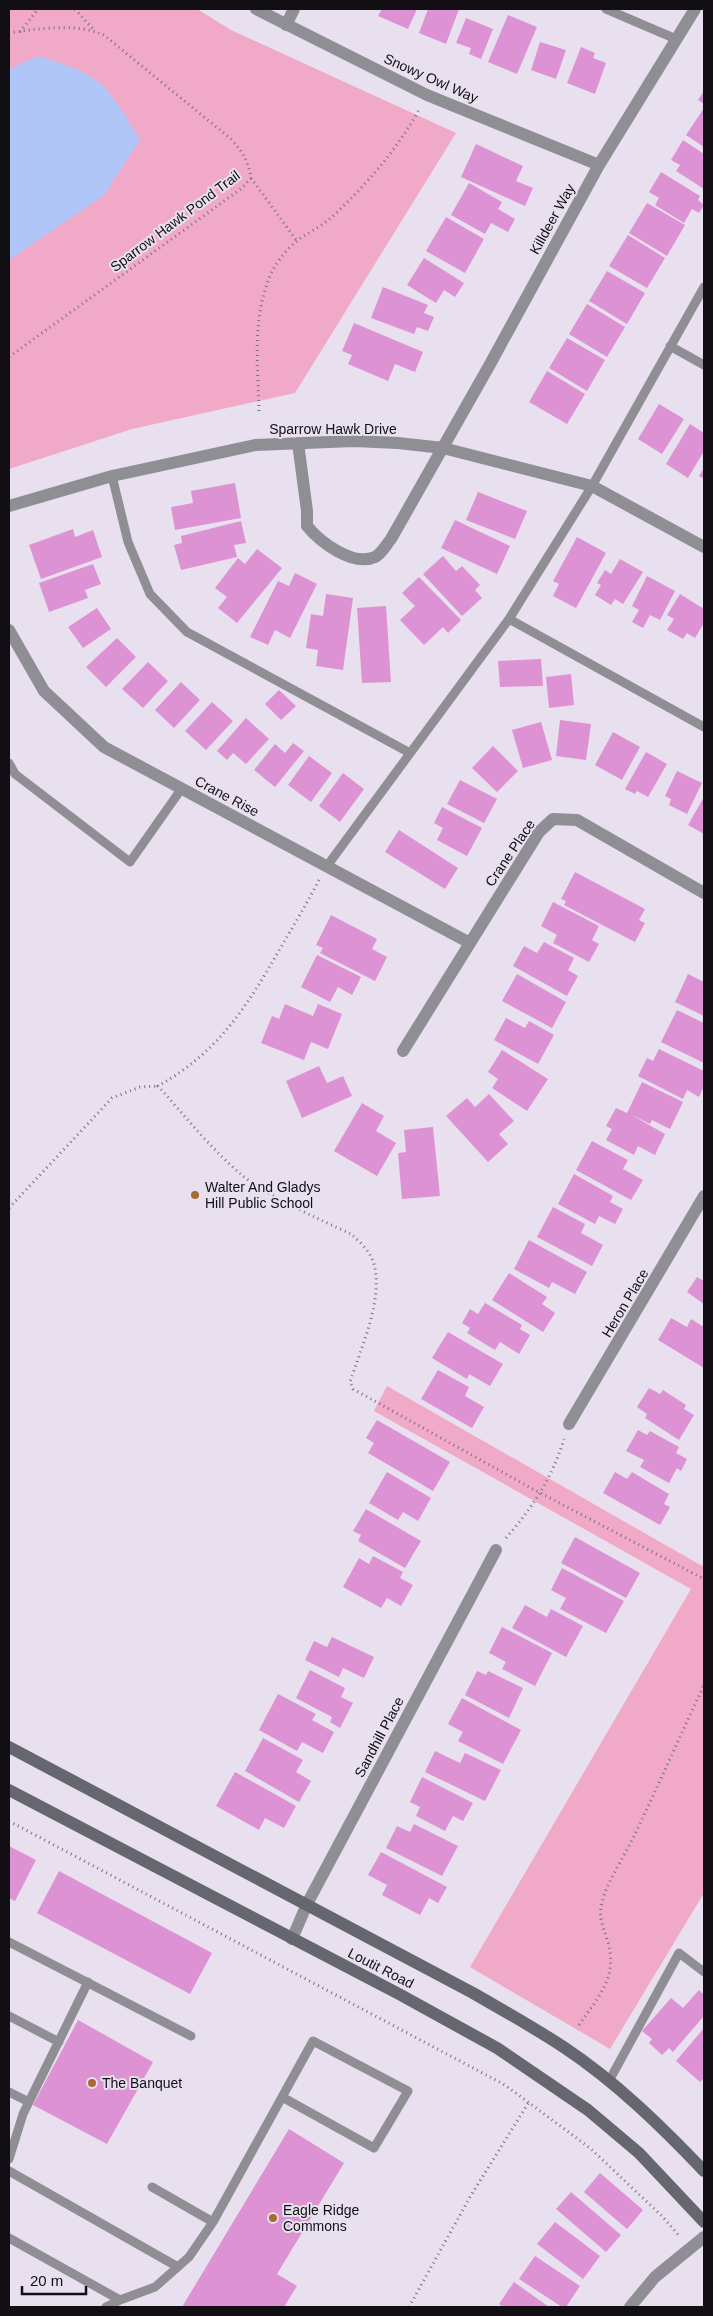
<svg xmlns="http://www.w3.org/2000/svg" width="713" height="2316" viewBox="0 0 713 2316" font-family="Arial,sans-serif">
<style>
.green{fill:#f0a9c6}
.water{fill:#b0c6f8}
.building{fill:#dd92d4}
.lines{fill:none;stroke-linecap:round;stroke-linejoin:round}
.path{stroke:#77727b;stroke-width:3;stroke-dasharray:1 4;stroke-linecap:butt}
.lane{stroke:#8f8e95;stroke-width:9}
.street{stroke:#8f8e95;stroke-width:12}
.secondary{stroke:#66666f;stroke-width:12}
.poi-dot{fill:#a96932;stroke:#e8e0ee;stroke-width:2}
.labels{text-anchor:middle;stroke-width:4;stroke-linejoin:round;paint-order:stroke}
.street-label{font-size:14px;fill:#120f14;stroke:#e8e0ee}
.poi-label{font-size:14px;fill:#120f14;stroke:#e8e0ee;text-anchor:start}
</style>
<rect width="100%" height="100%" fill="#e8e0ee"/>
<path class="green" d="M 9,9 L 197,9 L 231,30 L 456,133 L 295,393 L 132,429 L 9,469 Z
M 387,1386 L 704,1567 L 704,1893 L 610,2049 L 470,1967 L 691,1589 L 374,1411 Z"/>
<path class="water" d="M 38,56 C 60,63 84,69 102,85 C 117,100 129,122 140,140 L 104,195 L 9,260 L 9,69 Z"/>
<path class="building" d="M 382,9 L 417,9 L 408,29 L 378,16 Z
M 428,9 L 459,9 L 446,44 L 419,33 Z
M 508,15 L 537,27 L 517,74 L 488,62 Z
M 466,18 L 493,29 L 481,59 L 469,54 L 471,48 L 456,43 Z
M 540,42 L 566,50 L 556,79 L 531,70 Z
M 581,47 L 595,53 L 593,58 L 606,63 L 595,94 L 567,83 Z
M 704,91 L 704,104 L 698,100 Z
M 704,108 L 704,147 L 686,135 Z
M 683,140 L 704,154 L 704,189 L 676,171 L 680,165 L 671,160 Z
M 476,144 L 523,166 L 516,181 L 533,188 L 525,206 L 461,177 Z
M 661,172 L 700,196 L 698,200 L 704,205 L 699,213 L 692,209 L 684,223 L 655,205 L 659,198 L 649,192 Z
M 469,183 L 502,202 L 498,209 L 515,219 L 508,232 L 491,223 L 485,234 L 451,215 Z
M 647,203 L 685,225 L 667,256 L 629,233 Z
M 446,217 L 484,239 L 465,273 L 426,251 Z
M 628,235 L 665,258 L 647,288 L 609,266 Z
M 424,258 L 464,283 L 455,297 L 444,290 L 436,303 L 407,285 Z
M 607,271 L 645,293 L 627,324 L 589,301 Z
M 383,287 L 428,305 L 424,313 L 434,317 L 428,331 L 417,327 L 414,334 L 371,318 Z
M 587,304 L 625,327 L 607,357 L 569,334 Z
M 354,323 L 423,352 L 415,372 L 395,364 L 388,381 L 348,364 L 352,355 L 342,351 Z
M 567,338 L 605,360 L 587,391 L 549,368 Z
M 547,371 L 585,394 L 567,424 L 529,402 Z
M 659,404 L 684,419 L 662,454 L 638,439 Z
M 690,424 L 704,433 L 704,451 L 688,478 L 666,464 Z
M 704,468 L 704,479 L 699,476 Z
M 235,483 L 241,518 L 175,530 L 171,507 L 193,503 L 191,491 Z
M 478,492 L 527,511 L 515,539 L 466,520 Z
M 455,520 L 510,546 L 497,574 L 441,548 Z
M 241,521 L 246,543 L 234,545 L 237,557 L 181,570 L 174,545 L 182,543 L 181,536 Z
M 73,529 L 75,537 L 93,530 L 102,557 L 41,579 L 29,545 Z
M 577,537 L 606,553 L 576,608 L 553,596 L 559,584 L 553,581 Z
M 257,549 L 282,568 L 237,623 L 218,608 L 227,597 L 215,588 L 238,558 L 245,564 Z
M 443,556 L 456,571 L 462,566 L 480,585 L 475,590 L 482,598 L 462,616 L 423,574 Z
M 620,559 L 643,572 L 623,604 L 615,599 L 611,605 L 595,595 L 601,585 L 597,583 L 605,570 L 611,574 Z
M 93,564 L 101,584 L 85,590 L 88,598 L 49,612 L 39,583 Z
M 295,573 L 317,584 L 290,638 L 275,630 L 268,645 L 250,637 L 278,581 L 289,586 Z
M 647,576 L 675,591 L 660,620 L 650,615 L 643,628 L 632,622 L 639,610 L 632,606 Z
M 419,577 L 461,620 L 448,633 L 443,627 L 424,645 L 400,620 L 415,606 L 402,593 Z
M 326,594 L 353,598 L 343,670 L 316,666 L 318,650 L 306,648 L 311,614 L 323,616 Z
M 680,594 L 704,609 L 704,623 L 695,638 L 687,633 L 683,639 L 667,630 L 674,619 L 667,615 Z
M 386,606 L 391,682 L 362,683 L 357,608 Z
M 97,608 L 111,629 L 83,648 L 68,627 Z
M 117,638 L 136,657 L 106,687 L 86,667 Z
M 541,659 L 543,686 L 500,687 L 498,661 Z
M 148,662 L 168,681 L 143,708 L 122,689 Z
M 571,674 L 574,705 L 549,708 L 546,677 Z
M 181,682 L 200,700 L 174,728 L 155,710 Z
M 279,690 L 296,706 L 281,720 L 265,704 Z
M 212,702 L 233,721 L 206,750 L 185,731 Z
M 246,718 L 269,739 L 246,764 L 233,753 L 227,760 L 217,751 Z
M 560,720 L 591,724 L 586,760 L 556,756 Z
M 541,722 L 552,760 L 523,768 L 512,730 Z
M 613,732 L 640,747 L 622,780 L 595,765 Z
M 293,743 L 304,751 L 275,787 L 254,770 L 275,744 L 285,753 Z
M 493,746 L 518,771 L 497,792 L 472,768 Z
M 646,752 L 667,764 L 648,797 L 637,791 L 635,794 L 625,789 Z
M 309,756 L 332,773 L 311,802 L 288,785 Z
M 677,771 L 702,783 L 687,814 L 669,805 L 671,799 L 665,796 Z
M 343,773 L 364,789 L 340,822 L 319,806 Z
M 460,780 L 497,799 L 484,823 L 447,804 Z
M 704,797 L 704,834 L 688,825 Z
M 442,807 L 482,828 L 467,856 L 437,840 L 443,828 L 434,823 Z
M 399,830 L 458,868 L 445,889 L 385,852 Z
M 575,872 L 645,909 L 639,920 L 645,923 L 635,942 L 564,905 L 566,901 L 561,899 Z
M 553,902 L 599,926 L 592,940 L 599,944 L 589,962 L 553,943 L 557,935 L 541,926 Z
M 331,915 L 377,939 L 372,949 L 387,957 L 375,981 L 320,953 L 323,948 L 316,945 Z
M 544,942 L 574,958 L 568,970 L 578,976 L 567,996 L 513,966 L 524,946 L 537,953 Z
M 317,955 L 361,977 L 352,995 L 338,987 L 330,1002 L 301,987 Z
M 517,974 L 566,1002 L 552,1028 L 502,1001 Z
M 688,974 L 704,982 L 704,1016 L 675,1002 Z
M 285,1004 L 313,1016 L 318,1004 L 342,1014 L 328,1049 L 311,1042 L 304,1060 L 261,1043 L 272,1016 L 279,1019 Z
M 677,1010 L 704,1023 L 704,1063 L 661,1042 Z
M 506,1018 L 525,1028 L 529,1021 L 554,1035 L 538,1064 L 494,1040 Z
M 659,1049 L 704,1071 L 704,1086 L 699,1097 L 687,1090 L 683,1099 L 638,1076 L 647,1058 L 653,1061 Z
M 502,1050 L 548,1079 L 527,1111 L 492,1088 L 498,1079 L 488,1072 Z
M 319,1066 L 327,1083 L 343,1076 L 352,1096 L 302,1118 L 286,1081 Z
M 642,1082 L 683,1102 L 670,1129 L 652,1120 L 650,1124 L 630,1114 L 665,1134 L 655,1155 L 638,1146 L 634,1155 L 606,1140 L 612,1129 L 606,1126 L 616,1108 L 627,1113 Z
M 489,1094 L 514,1121 L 499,1134 L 508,1144 L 488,1162 L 446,1116 L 467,1098 L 475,1107 Z
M 362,1103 L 384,1116 L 376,1131 L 396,1143 L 377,1176 L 334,1151 Z
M 433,1127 L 440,1196 L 402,1199 L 398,1153 L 406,1152 L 404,1130 Z
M 592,1141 L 628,1160 L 623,1169 L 643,1180 L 631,1200 L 576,1170 Z
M 574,1174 L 613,1196 L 610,1202 L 623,1209 L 615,1224 L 599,1216 L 595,1224 L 558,1204 Z
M 553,1207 L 585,1224 L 581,1233 L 603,1245 L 592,1266 L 537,1237 Z
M 529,1240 L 587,1272 L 575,1294 L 552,1282 L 549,1288 L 514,1269 Z
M 509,1273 L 547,1297 L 542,1304 L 555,1313 L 543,1332 L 492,1300 Z
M 697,1277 L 704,1281 L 704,1304 L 687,1292 Z
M 485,1303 L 522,1325 L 520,1329 L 530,1335 L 519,1354 L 500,1342 L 495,1350 L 467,1333 L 470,1328 L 462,1323 L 470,1309 L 478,1314 Z
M 671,1318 L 687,1327 L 691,1319 L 704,1327 L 704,1368 L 658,1340 Z
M 448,1332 L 503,1364 L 490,1386 L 469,1374 L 467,1379 L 432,1358 Z
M 438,1370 L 469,1387 L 465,1396 L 484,1407 L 472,1428 L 421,1399 Z
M 649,1388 L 660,1394 L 663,1390 L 686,1405 L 684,1409 L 694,1415 L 679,1440 L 645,1418 L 647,1414 L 637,1407 Z
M 377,1420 L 450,1462 L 433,1491 L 368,1453 L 374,1443 L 366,1438 Z
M 638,1430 L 647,1435 L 650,1431 L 679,1447 L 676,1453 L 687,1459 L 681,1471 L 677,1468 L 669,1483 L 640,1467 L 644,1460 L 626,1451 Z
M 387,1472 L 431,1498 L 418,1521 L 403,1512 L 398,1520 L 369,1503 Z
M 615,1472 L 627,1479 L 632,1472 L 669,1494 L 664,1504 L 670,1507 L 660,1525 L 603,1493 Z
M 366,1509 L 421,1541 L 405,1568 L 358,1541 L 361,1535 L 353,1531 Z
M 575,1537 L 640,1573 L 626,1598 L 561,1563 Z
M 373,1556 L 403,1572 L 400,1578 L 413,1585 L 401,1606 L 387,1598 L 381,1608 L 343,1587 L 359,1558 L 369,1564 Z
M 562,1568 L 624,1601 L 606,1633 L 560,1609 L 566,1598 L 551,1590 Z
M 525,1605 L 547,1617 L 551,1609 L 583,1626 L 566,1657 L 512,1628 Z
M 502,1627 L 552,1653 L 535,1686 L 502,1669 L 506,1662 L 489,1653 Z
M 332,1637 L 374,1657 L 364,1678 L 343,1668 L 339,1677 L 305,1660 L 314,1641 L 327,1647 Z
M 310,1670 L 345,1688 L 341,1697 L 353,1703 L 340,1728 L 330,1722 L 332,1717 L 296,1698 Z
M 477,1671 L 486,1675 L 488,1671 L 523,1688 L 509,1718 L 465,1695 Z
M 278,1694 L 316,1714 L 312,1720 L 334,1732 L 323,1753 L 302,1742 L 297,1751 L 259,1730 Z
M 462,1698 L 521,1730 L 503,1764 L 458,1741 L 463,1732 L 448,1724 Z
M 263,1738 L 303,1760 L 296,1772 L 311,1781 L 299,1802 L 245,1771 Z
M 435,1751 L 460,1763 L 465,1753 L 501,1770 L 485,1801 L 425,1772 Z
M 235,1772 L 296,1806 L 284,1828 L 265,1818 L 259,1830 L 216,1806 Z
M 422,1777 L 473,1803 L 463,1821 L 453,1816 L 445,1831 L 416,1816 L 420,1807 L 410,1802 Z
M 414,1824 L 458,1846 L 442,1876 L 386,1848 L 397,1826 L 410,1832 Z
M 9,1846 L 36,1860 L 15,1901 L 9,1898 Z
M 381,1852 L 447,1887 L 438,1903 L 429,1898 L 420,1915 L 382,1895 L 387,1885 L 368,1875 Z
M 59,1871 L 212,1953 L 190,1994 L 37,1913 Z
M 699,1990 L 704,1995 L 704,2016 L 673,2052 L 669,2048 L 662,2055 L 649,2043 L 652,2039 L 642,2031 L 671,1998 L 683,2008 Z
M 78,2020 L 153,2062 L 107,2144 L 33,2105 Z
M 704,2028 L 704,2078 L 700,2082 L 676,2061 Z
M 289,2129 L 344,2163 L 277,2274 L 297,2286 L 284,2307 L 182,2307 Z
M 600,2173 L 643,2210 L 627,2229 L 584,2192 Z
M 571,2192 L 621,2235 L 606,2252 L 556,2209 Z
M 555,2222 L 600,2256 L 583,2279 L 537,2244 Z
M 535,2256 L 580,2286 L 566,2307 L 562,2307 L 519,2279 Z
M 514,2282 L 549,2307 L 503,2307 L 499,2304 Z"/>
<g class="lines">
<path class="path" d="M 75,9 L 93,29
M 20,32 L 38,9
M 9,33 C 36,29 81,22 105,36 L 231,139 C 243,152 248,161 251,178 L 242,188 L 9,357
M 251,178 L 297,241
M 259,411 C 258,370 253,326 266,287 C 271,269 283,252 298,240 C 309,232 322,226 332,217 C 367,184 397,150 420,108
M 319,880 C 307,903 294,925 281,947 C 247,1006 220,1051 158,1086 C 184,1115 213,1151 243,1176 C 269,1197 319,1219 351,1234 C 359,1241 369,1250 373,1261 C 385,1296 361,1348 350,1382 L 353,1389 L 531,1488 L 704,1579
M 9,1208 L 112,1098 L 140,1087 L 158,1086
M 506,1538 C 533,1507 552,1478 564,1439
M 9,1821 L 505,2085 L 590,2148 L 663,2217 L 680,2237
M 579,2025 C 599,1996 619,1976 607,1939 C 603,1926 598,1917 602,1902 C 608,1879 625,1856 635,1834 C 659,1784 681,1734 704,1685
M 409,2307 L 470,2197 L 529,2102"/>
<path class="lane" d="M 606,9 L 676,39
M 670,346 L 704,365
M 112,476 L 128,542 L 150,594 L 187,632 L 410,753
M 509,619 L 704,727
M 9,763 L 15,774 L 130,862 L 182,788
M 327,866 L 509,619 L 592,486 L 704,287
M 9,1942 L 191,2036
M 9,2016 L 59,2042
M 609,2081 L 679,1953 L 704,1972
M 9,2092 L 29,2102
M 9,2159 L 23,2114 L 88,1982
M 9,2171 L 178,2267
M 152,2187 L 213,2222 L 313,2041 L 408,2091 L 374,2148 L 282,2097
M 9,2238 L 120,2300
M 106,2307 L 120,2300 L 155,2287 L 189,2257 L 213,2222"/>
<path class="street" d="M 256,9 L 427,95 L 599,165
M 286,25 L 294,9
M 298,443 L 307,511 L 307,526 C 320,542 353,567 375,557 C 382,553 386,545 391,539 L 489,366 L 599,165 L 695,9
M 9,506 L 112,476 L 255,445 L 354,441 L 398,443 L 443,448 L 592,486 L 704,547
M 9,630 L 44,691 L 104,747 L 470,943
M 403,1051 L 539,832 L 553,819 L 577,820 L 704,893
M 569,1424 L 704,1196
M 292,1939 L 307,1904 L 496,1550
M 630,2307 L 655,2277 L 704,2237"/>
<path class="secondary" d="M 9,1747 L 473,1993 C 504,2011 535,2028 565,2048 C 616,2082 661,2126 704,2171
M 9,1790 L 399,1994 L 497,2048 L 588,2110 L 639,2153 L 704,2222"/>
</g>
<g class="poi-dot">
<circle cx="195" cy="1195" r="5"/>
<circle cx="92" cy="2083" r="5"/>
<circle cx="273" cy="2218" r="5"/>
</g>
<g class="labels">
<g class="street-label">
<text transform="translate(431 78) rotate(24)" y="5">Snowy Owl Way</text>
<text transform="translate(552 219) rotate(-61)" y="5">Killdeer Way</text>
<text transform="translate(175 221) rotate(-37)" y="5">Sparrow Hawk Pond Trail</text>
<text x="333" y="434">Sparrow Hawk Drive</text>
<text transform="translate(227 796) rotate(28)" y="5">Crane Rise</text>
<text transform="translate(510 853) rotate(-56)" y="5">Crane Place</text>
<text transform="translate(625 1303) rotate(-59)" y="5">Heron Place</text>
<text transform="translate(379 1737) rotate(-62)" y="5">Sandhill Place</text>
<text transform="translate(381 1968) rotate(27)" y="5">Loutit Road</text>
</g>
<g class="poi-label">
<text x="205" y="1192">Walter And Gladys<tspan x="205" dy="16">Hill Public School</tspan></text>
<text x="102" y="2088">The Banquet</text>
<text x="283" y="2215">Eagle Ridge<tspan x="283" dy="16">Commons</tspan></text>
</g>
</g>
<rect width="713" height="2316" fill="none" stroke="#120f14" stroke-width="20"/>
<path d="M22 2286v8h64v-8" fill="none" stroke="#120f14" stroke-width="2.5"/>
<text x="30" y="2286" font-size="15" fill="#120f14" stroke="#e8e0ee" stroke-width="4" paint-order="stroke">20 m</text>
</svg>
